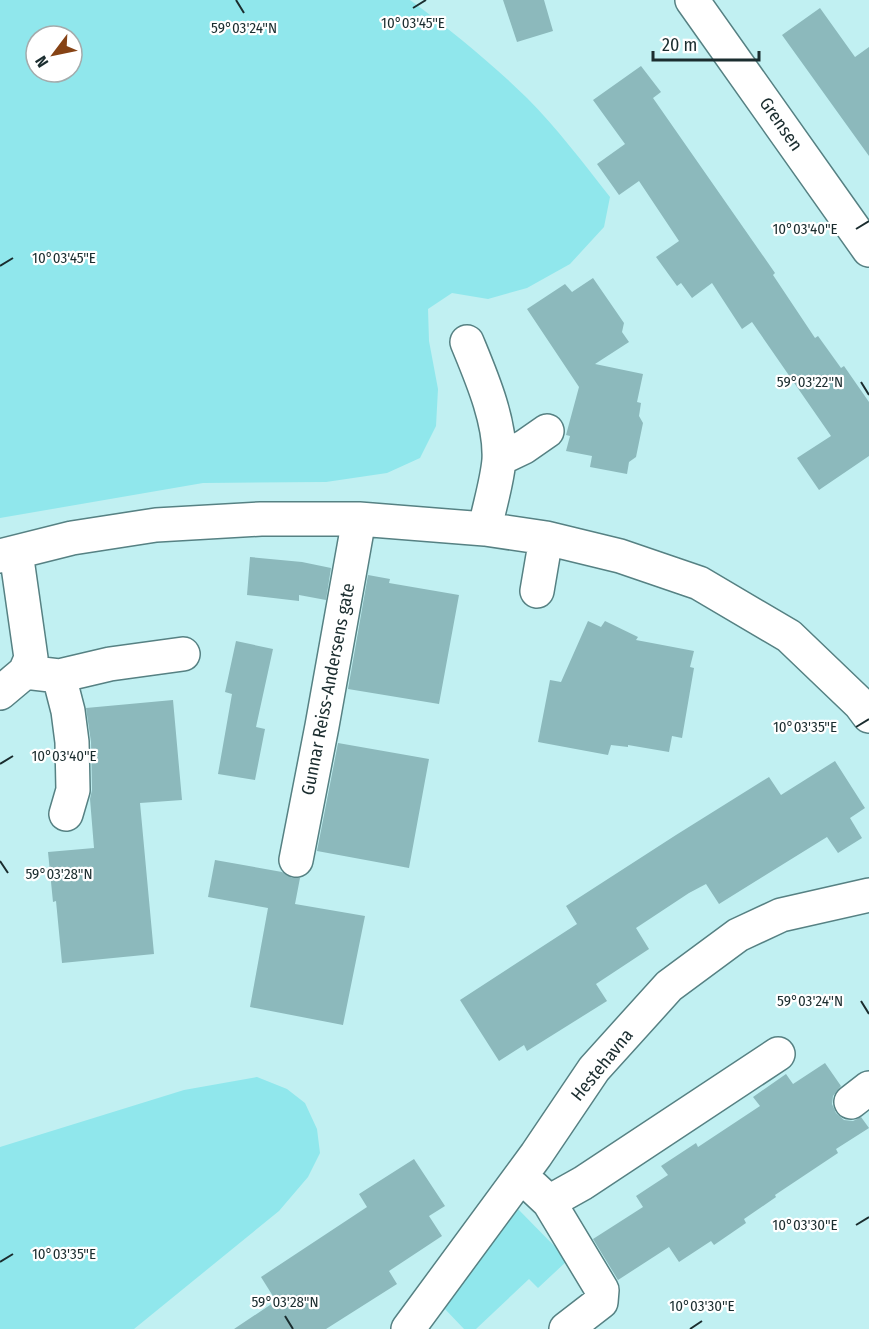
<svg xmlns="http://www.w3.org/2000/svg" width="869" height="1329" viewBox="0 0 869 1329" font-family="'Fira Sans Condensed',sans-serif">
<style>
.green{fill:#90e7ec;fill-rule:evenodd}
.building{fill:#8cb9bc}
.lines{fill:none;stroke-linecap:round;stroke-linejoin:round}
.minor-casing{stroke:#568183;stroke-width:36}
.minor{stroke:#fff;stroke-width:33}
.ticks{fill:none;stroke:#1b2d2f;stroke-width:2}
.labels{text-anchor:middle;stroke-width:4.5;stroke-linejoin:round;paint-order:stroke}
.street-label{font-size:18px;fill:#1b2d2f;stroke:#fff}
.ticks-label{font-size:15px;text-anchor:middle;fill:#1b2d2f;stroke:#fff;stroke-width:4.5;stroke-linejoin:round;paint-order:stroke}
</style>
<rect width="100%" height="100%" fill="#c1f0f2"/>
<path class="green" d="M 0,0 L 410,0 C 452,31 490,62 527,98 C 557,128 584,164 610,197 L 604,227 L 570,264 L 527,288 L 488,299 L 452,293 L 428,309 L 429,341 L 438,389 L 436,426 L 420,458 L 387,473 L 326,482 L 203,483 L 0,518 ZM 36,36 L 72,36 L 72,72 L 36,72 Z
M 257,1077 L 287,1089 L 305,1103 L 317,1129 L 320,1153 L 308,1177 L 279,1211 L 134,1329 L 0,1329 L 0,1147 L 184,1090 Z
M 517,1208 L 568,1260 L 538,1288 L 529,1279 L 476,1329 L 464,1329 L 444,1308 Z"/>
<path class="building" d="M 503,0 L 544,0 L 553,31 L 517,42 Z
M 820,8 L 855,57 L 869,47 L 869,156 L 782,35 Z
M 641,66 L 661,92 L 653,98 L 775,273 L 773,275 L 815,338 L 818,336 L 841,368 L 844,366 L 869,402 L 869,456 L 819,490 L 797,458 L 831,436 L 752,322 L 742,329 L 712,283 L 692,298 L 681,283 L 677,286 L 656,257 L 679,241 L 639,181 L 619,195 L 597,164 L 625,144 L 593,100 Z
M 593,278 L 624,323 L 622,332 L 629,342 L 595,364 L 643,374 L 637,402 L 641,403 L 639,416 L 643,423 L 636,457 L 629,462 L 627,474 L 590,467 L 592,456 L 566,451 L 570,436 L 566,435 L 579,387 L 527,309 L 565,284 L 572,292 Z
M 250,557 L 302,562 L 331,568 L 326,600 L 299,595 L 299,601 L 247,595 Z
M 368,575 L 390,579 L 389,583 L 459,595 L 439,704 L 348,689 Z
M 588,621 L 601,627 L 605,621 L 638,637 L 636,640 L 694,651 L 690,667 L 694,668 L 682,738 L 672,736 L 669,752 L 628,745 L 628,747 L 611,745 L 608,755 L 538,742 L 550,680 L 561,682 Z
M 236,641 L 273,649 L 256,727 L 265,729 L 255,780 L 218,774 L 232,694 L 225,692 Z
M 173,700 L 182,800 L 140,803 L 154,954 L 62,963 L 56,901 L 53,902 L 48,852 L 94,848 L 90,799 L 92,790 L 91,742 L 86,708 Z
M 338,743 L 429,759 L 409,868 L 317,851 Z
M 835,761 L 865,808 L 850,818 L 862,838 L 838,853 L 827,837 L 719,904 L 706,884 L 689,893 L 636,928 L 649,949 L 596,984 L 607,1001 L 527,1051 L 524,1045 L 499,1061 L 460,1000 L 577,924 L 566,906 L 676,835 L 769,777 L 781,795 Z
M 215,860 L 282,872 L 292,878 L 300,878 L 295,904 L 365,916 L 343,1025 L 250,1007 L 268,908 L 208,897 Z
M 825,1063 L 841,1086 L 833,1096 L 832,1104 L 836,1113 L 844,1120 L 853,1121 L 861,1117 L 869,1128 L 836,1149 L 838,1153 L 775,1195 L 776,1197 L 744,1219 L 746,1223 L 714,1245 L 711,1241 L 679,1262 L 669,1247 L 618,1280 L 593,1239 L 643,1207 L 636,1196 L 668,1175 L 661,1166 L 696,1143 L 698,1147 L 760,1106 L 753,1097 L 786,1074 L 793,1084 Z
M 414,1159 L 445,1206 L 429,1216 L 442,1236 L 389,1271 L 397,1284 L 326,1329 L 234,1329 L 276,1301 L 261,1277 L 367,1207 L 359,1194 Z"/>
<g class="lines">
<defs>
<path id="minor" d="M 692,0 L 869,250
M 467,342 C 481,376 501,422 499,460 C 497,483 489,507 485,529
M 499,459 L 524,447 L 547,431
M 0,556 L 72,538 L 156,525 L 261,519 L 359,519 L 485,529 L 546,538 L 620,556 L 699,583 L 789,636 L 860,704 L 869,716
M 537,591 L 546,538
M 25,672 L 59,676 L 110,664 L 183,654
M 59,676 L 68,711 L 72,742 L 73,790 L 66,814
M 0,693 L 25,672 L 31,658 L 16,552
M 296,860 L 322,726 L 359,519
M 851,1102 L 869,1088
M 533,1187 L 549,1202 L 602,1290 L 601,1302 L 566,1329
M 549,1202 L 583,1183 L 778,1054
M 408,1329 L 536,1155 L 594,1069 L 669,986 L 738,935 L 781,915 L 869,895"/>
</defs>
<use href="#minor" class="minor-casing"/>
<use href="#minor" class="minor"/>
</g>
<path class="ticks" d="M 236,0 L 244,13M 413,8 L 426,0M 856,229 L 869,221M 0,266 L 13,258M 861,382 L 869,395M 856,727 L 869,719M 0,764 L 13,756M 0,861 L 8,873M 861,1001 L 869,1014M 856,1225 L 869,1217M 0,1262 L 13,1254M 285,1316 L 293,1329M 690,1329 L 702,1321"/>
<g class="labels">
<g class="street-label">
<text transform="translate(781 124) rotate(55)" y="6">Grensen</text>
<text transform="translate(328 689) rotate(-79)" y="6">Gunnar Reiss-Andersens gate</text>
<text transform="translate(602 1065) rotate(-51)" y="6">Hestehavna</text>
</g>
</g>
<g class="ticks-label">
<text x="413" y="28">10°03'45"E</text>
<text x="244" y="33">59°03'24"N</text>
<text x="805" y="234">10°03'40"E</text>
<text x="64" y="263">10°03'45"E</text>
<text x="810" y="387">59°03'22"N</text>
<text x="805" y="732">10°03'35"E</text>
<text x="64" y="761">10°03'40"E</text>
<text x="59" y="879">59°03'28"N</text>
<text x="810" y="1006">59°03'24"N</text>
<text x="805" y="1230">10°03'30"E</text>
<text x="64" y="1259">10°03'35"E</text>
<text x="285" y="1307">59°03'28"N</text>
<text x="702" y="1311">10°03'30"E</text>
</g>
<g transform="translate(54 54) rotate(238)"><circle r="28" fill="#ffffff" stroke="#a4abac" stroke-width="1.5"/>
<path d="M0-4.5L10 22L0 15L-10 22Z" fill="#864315"/>
<text y="-9" font-size="16" font-weight="bold" text-anchor="middle" fill="#1b2d2f">N</text>
</g>
<path d="M653 51v9h106v-9" fill="none" stroke="#1b2d2f" stroke-width="3"/>
<text x="662" y="51" font-size="18" fill="#1b2d2f" stroke="#ffffff" stroke-width="4.5" paint-order="stroke">20 m</text>
</svg>
